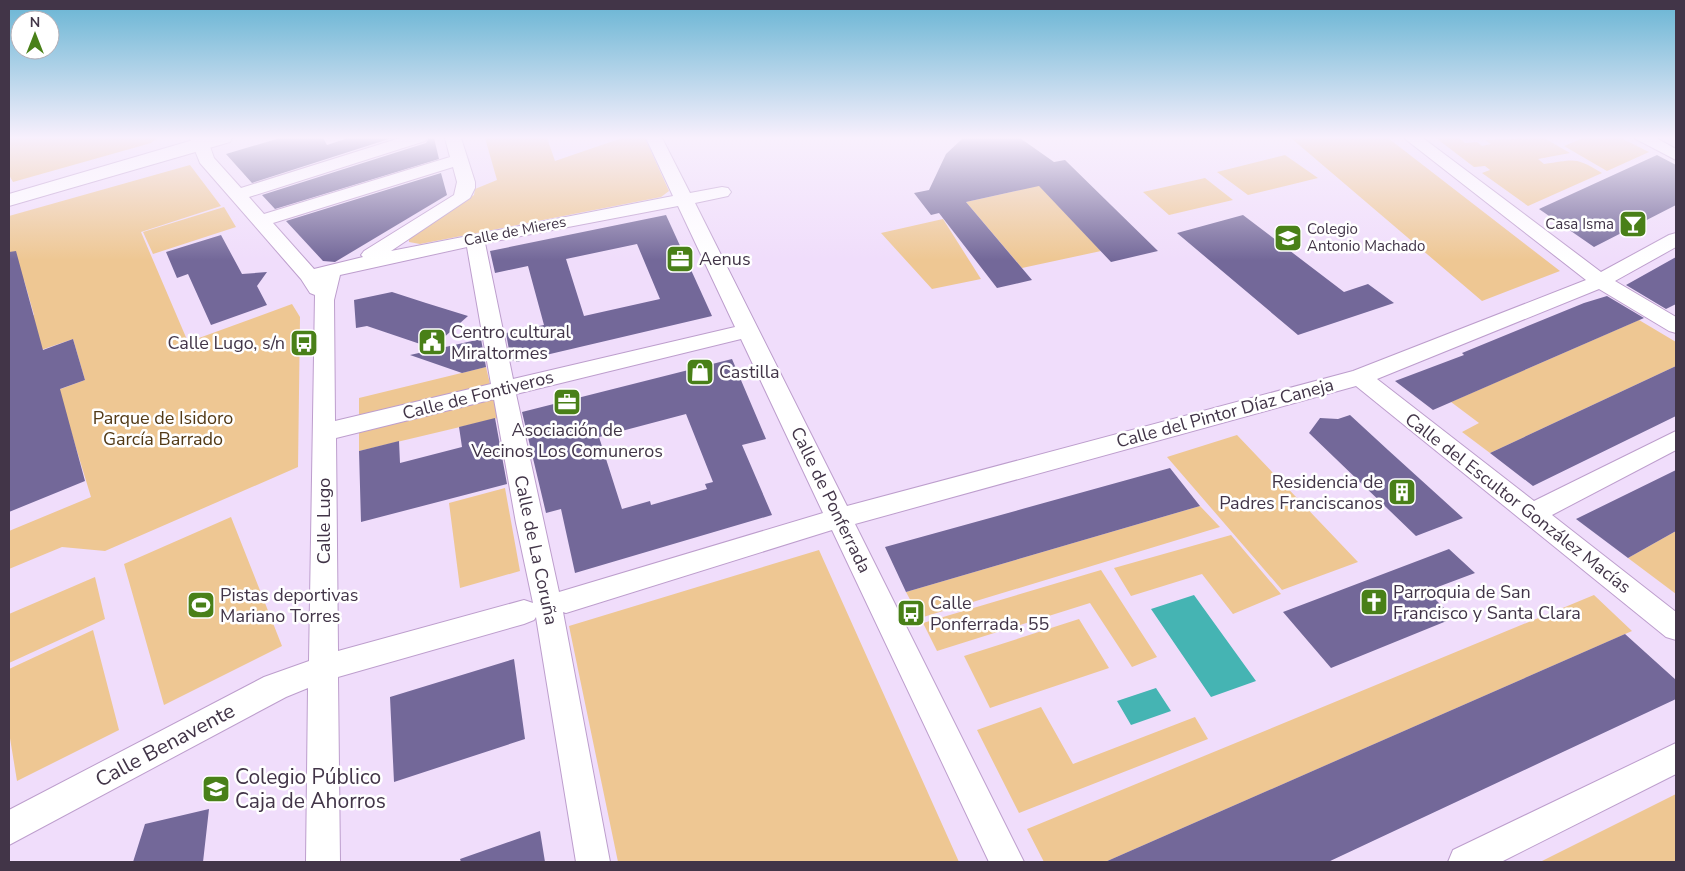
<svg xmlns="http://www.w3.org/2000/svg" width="1685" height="871" viewBox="0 0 1685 871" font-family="'Nunito Sans',sans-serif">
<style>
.green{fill:#eec793}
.water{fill:#45b4b3}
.building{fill:#736899;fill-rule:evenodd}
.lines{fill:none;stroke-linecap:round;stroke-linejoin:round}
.street-casing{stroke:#bd9ecd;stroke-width:2}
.primary-casing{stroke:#bd9ecd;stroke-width:2}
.street{fill:#fff;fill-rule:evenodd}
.primary{fill:#fff;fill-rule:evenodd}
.labels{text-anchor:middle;stroke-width:5;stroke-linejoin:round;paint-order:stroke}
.far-poi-label{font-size:15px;fill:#423548;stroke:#fff;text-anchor:end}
.far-street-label{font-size:15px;fill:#423548;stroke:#fff}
.poi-label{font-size:18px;fill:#423548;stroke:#fff;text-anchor:start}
.street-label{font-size:18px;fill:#423548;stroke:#fff}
.park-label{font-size:18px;fill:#523915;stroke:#fff}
.near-street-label{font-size:21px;fill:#423548;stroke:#fff}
.near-poi-label{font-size:21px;fill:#423548;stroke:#fff;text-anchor:start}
</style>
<rect width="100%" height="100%" fill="#f0ddfb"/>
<path class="green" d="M 9,138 L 157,138 L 151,143 L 13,182 L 9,175 Z
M 485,138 L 547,138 L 555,161 L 622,138 L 645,138 L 669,191 L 661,197 L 420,244 L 409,242 L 409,235 L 474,195 L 475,189 L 497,180 Z
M 1291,138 L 1388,138 L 1560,271 L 1482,301 Z
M 1436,138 L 1459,138 L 1465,143 L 1477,142 L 1482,146 L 1491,144 L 1485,140 L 1544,138 L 1570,153 L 1538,159 L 1544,164 C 1575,160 1574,156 1602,173 L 1528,206 L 1482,173 L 1490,170 L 1485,166 L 1474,167 Z
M 1583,138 L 1621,138 L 1649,152 L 1607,171 L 1564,146 Z
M 1285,155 L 1318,178 L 1248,195 L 1217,172 Z
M 190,165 L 221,206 L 141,232 L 188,342 L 292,304 L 300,317 L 298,467 L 105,551 L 62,547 L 9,569 L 9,531 L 91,497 L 70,428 L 9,451 L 9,408 L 85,380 L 73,339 L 9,361 L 9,324 L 34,315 L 24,280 L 9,285 L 9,216 Z
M 1030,176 L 1101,251 L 1022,268 L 966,202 L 1020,190 Z
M 1205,178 L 1233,200 L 1169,215 L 1143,192 Z
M 224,207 L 236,227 L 153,254 L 143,232 Z
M 943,219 L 981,279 L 932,289 L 881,233 Z
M 1639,320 L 1676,342 L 1676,366 L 1490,453 L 1462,432 L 1479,423 L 1451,402 Z
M 486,367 L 498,418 L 359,451 L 359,398 Z
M 1237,435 L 1358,562 L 1282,590 L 1167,457 Z
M 505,488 L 520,571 L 460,588 L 449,503 Z
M 1200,506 L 1220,527 L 920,618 L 906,592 Z
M 231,517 L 282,646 L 164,705 L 124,564 Z
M 1676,531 L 1676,594 L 1628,558 Z
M 1231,535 L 1281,594 L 1233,614 L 1202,574 L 1131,596 L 1114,568 Z
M 819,550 L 959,862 L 618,862 L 569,626 Z
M 1101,570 L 1157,657 L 1132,667 L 1090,603 L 937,651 L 923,623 Z
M 95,577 L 105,619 L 9,663 L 9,614 Z
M 1594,595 L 1632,631 L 1105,862 L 1044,862 L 1027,829 Z
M 1079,619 L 1109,668 L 990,708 L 964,656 Z
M 93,630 L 119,730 L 17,781 L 9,732 L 9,669 Z
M 1041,707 L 1073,764 L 1195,717 L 1208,739 L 1019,813 L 977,730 Z
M 1676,794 L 1676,862 L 1540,862 Z"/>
<path class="water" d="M 1194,595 L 1256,681 L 1211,697 L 1151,609 Z
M 1156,688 L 1171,711 L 1131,725 L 1117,701 Z"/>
<path class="building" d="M 280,138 L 323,138 L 327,145 L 348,138 L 392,138 L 252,183 L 226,154 Z
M 429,138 L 434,138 L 439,159 L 275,209 L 262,195 L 426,143 Z
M 963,138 L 1020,138 L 1054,162 L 1065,160 L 1158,251 L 1111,262 L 1039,186 L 966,202 L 1032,280 L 997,288 L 939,213 L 931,215 L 914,193 L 929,190 L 946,154 Z
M 1657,155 L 1676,165 L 1676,205 L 1594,247 L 1539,209 Z
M 441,173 L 447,195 L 335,262 L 323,261 L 286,221 Z
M 666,215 L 712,316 L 516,362 L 516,360 L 511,361 L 506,333 L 544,325 L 528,266 L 495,273 L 490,251 ZM 637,244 L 660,299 L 584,316 L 566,259 Z
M 1243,215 L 1344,292 L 1368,284 L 1394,303 L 1298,335 L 1177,233 Z
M 221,235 L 242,274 L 267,272 L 257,286 L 267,305 L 211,325 L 188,274 L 177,278 L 166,252 Z
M 16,251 L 43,350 L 73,339 L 85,380 L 60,389 L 85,481 L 9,512 L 9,252 Z
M 1676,257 L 1676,304 L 1666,309 L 1626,285 Z
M 392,292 L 426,303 L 468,316 L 432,348 L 367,326 L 356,328 L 354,300 Z
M 1607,296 L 1644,318 L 1433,410 L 1395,381 L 1464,355 L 1462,353 L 1584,303 Z
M 481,339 L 486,367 L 462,373 L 410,355 Z
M 732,359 L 766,439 L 742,445 L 772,515 L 575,573 L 561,509 L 546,513 L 522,412 ZM 686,414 L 713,482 L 705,484 L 707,489 L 651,505 L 650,501 L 622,509 L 599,437 Z
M 1676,366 L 1676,416 L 1539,483 L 1533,486 L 1490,453 Z
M 1350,415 L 1388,450 L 1463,518 L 1416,536 L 1309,433 L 1320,418 L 1338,419 Z
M 495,418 L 507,484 L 361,522 L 359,451 L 399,441 L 400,463 L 462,447 L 459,427 Z
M 1170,468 L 1200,506 L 906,592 L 885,547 Z
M 1676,470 L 1676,531 L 1628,558 L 1576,519 Z
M 1449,549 L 1475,573 L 1427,591 L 1454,618 L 1331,668 L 1283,612 Z
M 1625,634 L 1676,680 L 1676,699 L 1328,862 L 1105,862 Z
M 514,659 L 525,739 L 394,782 L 390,697 Z
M 209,809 L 203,862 L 133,862 L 145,824 Z
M 540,831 L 545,862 L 461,862 L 460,859 Z"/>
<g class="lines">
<defs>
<path id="street" d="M 190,138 L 207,138 L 214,158 L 241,188 L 400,138 L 427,138 L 425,141 L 249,197 L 264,214 L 450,157 L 445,138 L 461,138 L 475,182 L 475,188 L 470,198 L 391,251 L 673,196 L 646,138 L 662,138 L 690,193 L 722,187 L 728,188 L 731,192 L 728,196 L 695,203 L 847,506 L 1353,371 L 1586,280 L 1404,138 L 1423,138 L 1601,272 L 1669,235 L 1676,233 L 1676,247 L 1615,281 L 1676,317 L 1676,333 L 1669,331 L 1599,289 L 1377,379 L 1534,501 L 1676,431 L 1676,450 L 1552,515 L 1676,612 L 1676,640 L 1666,637 L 1356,386 L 855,524 L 1024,862 L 989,862 L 832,530 L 566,613 L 563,612 L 610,862 L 576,862 L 536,617 L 534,620 L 524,624 L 338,677 L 340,862 L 306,862 L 308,688 L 286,697 L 9,845 L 9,810 L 264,677 L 309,661 L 315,295 L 310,293 L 301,279 L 200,163 ZM 453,167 L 457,182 L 454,195 L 364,251 L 361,255 L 363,257 L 314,269 L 273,223 ZM 678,206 L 735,327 L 513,379 L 485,243 ZM 467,247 L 491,384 L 335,421 L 334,300 L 340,275 ZM 741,339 L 823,513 L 559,592 L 516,394 ZM 494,399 L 516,523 L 533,603 L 524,600 L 338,651 L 336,438 Z
M 1634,138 L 1656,138 L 1676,149 L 1676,160 Z
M 1676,743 L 1676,774 L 1501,862 L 1448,862 L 1453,850 Z"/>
<path id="primary" d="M 200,138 L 232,138 L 230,142 L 9,206 L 9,194 Z"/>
</defs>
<use href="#street" class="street-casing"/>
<use href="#primary" class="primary-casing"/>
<use href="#street" class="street"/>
<use href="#primary" class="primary"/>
</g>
<linearGradient id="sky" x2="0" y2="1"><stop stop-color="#67b4d3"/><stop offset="0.53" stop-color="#f8f0fd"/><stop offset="1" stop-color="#f8f0fd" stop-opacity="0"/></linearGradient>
<rect width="1685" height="260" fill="url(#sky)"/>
<defs>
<symbol id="bar-square" viewBox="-11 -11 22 22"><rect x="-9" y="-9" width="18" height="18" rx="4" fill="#498018" stroke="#fff"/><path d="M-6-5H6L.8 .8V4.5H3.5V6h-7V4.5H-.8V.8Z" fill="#fff"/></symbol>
<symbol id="school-square" viewBox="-11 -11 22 22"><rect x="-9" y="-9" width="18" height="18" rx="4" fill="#498018" stroke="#fff"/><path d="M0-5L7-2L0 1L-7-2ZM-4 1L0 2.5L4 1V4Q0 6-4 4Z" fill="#fff"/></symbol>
<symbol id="office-square" viewBox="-11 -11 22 22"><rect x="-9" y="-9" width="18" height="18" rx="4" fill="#498018" stroke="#fff"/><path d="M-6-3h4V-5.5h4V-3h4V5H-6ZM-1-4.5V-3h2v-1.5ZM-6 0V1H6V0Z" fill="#fff"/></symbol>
<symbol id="civic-square" viewBox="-11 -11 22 22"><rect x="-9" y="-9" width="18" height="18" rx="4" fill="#498018" stroke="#fff"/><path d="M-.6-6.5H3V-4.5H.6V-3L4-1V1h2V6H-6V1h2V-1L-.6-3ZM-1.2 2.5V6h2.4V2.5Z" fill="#fff"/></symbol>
<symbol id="bus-square" viewBox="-11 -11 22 22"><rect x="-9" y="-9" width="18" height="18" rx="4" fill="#498018" stroke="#fff"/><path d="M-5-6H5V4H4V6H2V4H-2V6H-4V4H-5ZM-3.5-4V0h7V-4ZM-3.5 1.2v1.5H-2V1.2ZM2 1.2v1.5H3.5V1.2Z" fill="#fff"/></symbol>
<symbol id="shop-square" viewBox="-11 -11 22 22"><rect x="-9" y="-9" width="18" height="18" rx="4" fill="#498018" stroke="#fff"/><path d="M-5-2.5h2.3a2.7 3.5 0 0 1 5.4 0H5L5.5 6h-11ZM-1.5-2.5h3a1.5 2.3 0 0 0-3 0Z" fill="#fff"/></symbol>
<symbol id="building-square" viewBox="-11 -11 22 22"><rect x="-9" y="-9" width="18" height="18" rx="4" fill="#498018" stroke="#fff"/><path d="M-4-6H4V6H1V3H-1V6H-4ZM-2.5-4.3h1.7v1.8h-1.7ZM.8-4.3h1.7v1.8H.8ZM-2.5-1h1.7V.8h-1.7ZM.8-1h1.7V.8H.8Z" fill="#fff"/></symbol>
<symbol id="church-square" viewBox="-11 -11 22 22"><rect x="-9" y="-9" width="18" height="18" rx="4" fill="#498018" stroke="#fff"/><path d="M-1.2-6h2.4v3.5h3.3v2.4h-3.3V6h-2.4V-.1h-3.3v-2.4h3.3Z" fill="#fff"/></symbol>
<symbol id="stadium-square" viewBox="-11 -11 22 22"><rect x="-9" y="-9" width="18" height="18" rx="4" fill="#498018" stroke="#fff"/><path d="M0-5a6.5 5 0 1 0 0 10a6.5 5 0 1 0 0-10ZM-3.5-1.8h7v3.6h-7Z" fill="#fff"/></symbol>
</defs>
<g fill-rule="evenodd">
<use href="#bar-square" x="1617" y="208" width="32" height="32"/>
<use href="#school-square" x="1272" y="222" width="32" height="32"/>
<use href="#office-square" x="664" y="243" width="32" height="32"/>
<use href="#civic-square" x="416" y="326" width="32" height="32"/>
<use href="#bus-square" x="288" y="327" width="32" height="32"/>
<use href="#shop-square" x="684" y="356" width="32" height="32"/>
<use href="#office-square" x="551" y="386" width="32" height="32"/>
<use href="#building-square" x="1386" y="476" width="32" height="32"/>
<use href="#church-square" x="1358" y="586" width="32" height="32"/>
<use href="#stadium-square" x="185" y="589" width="32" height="32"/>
<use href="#bus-square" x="895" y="597" width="32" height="32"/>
<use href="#school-square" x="200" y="773" width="32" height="32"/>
</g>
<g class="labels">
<g class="far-poi-label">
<text x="1614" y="229">Casa Isma</text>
<text x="1307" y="234" text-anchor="start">Colegio<tspan x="1307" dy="17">Antonio Machado</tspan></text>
</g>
<g class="far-street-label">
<text transform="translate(515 231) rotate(-11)" y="5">Calle de Mieres</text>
</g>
<g class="poi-label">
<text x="699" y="265">Aenus</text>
<text x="451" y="338">Centro cultural<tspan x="451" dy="21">Miraltormes</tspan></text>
<text x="285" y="349" text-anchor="end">Calle Lugo, s/n</text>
<text x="719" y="378">Castilla</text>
<text x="567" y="436" text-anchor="middle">Asociación de<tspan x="567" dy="21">Vecinos Los Comuneros</tspan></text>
<text x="1383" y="488" text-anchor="end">Residencia de<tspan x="1383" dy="21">Padres Franciscanos</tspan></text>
<text x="1393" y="598">Parroquia de San<tspan x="1393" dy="21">Francisco y Santa Clara</tspan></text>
<text x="220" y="601">Pistas deportivas<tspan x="220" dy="21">Mariano Torres</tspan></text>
<text x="930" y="609">Calle<tspan x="930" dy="21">Ponferrada, 55</tspan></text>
</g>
<g class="street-label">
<text transform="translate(478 395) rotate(-14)" y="6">Calle de Fontiveros</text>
<text transform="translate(1225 413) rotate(-15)" y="6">Calle del Pintor Díaz Caneja</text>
<text transform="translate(831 500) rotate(64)" y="6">Calle de Ponferrada</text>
<text transform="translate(1518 503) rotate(38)" y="6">Calle del Escultor González Macías</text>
<text transform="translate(324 521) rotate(-90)" y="6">Calle Lugo</text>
<text transform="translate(536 550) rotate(78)" y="6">Calle de La Coruña</text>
</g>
<g class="park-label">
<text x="163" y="424">Parque de Isidoro<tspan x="163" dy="21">García Barrado</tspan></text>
</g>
<g class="near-street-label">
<text transform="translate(165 745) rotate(-28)" y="7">Calle Benavente</text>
</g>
<g class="near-poi-label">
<text x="235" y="784">Colegio Público<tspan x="235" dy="24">Caja de Ahorros</tspan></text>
</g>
</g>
<rect width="1685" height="871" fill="none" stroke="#423548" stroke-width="20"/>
<g transform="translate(35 35)"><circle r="24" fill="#ffffff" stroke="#b3aeb6"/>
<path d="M0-4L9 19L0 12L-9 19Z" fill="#498018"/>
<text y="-8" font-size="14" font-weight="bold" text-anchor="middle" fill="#423548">N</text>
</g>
</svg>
